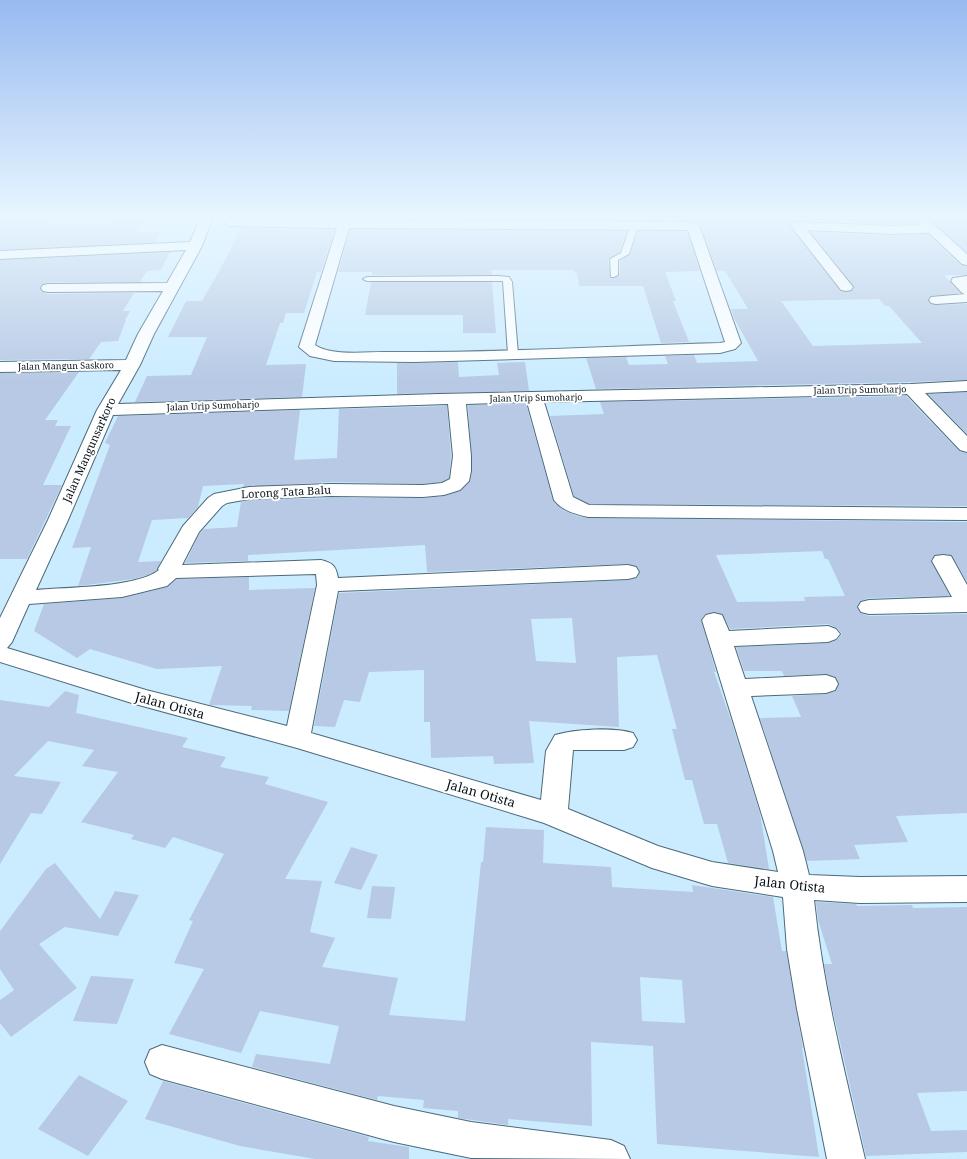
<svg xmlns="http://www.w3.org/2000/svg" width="967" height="1159" viewBox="0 0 967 1159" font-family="'Noto Serif',serif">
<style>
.building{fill:#b7c9e4;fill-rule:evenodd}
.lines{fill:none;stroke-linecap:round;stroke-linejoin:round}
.lane-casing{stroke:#4c697a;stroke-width:2}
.street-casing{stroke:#4c697a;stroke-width:2}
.lane{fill:#fff;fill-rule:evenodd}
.street{fill:#fff;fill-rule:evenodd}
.labels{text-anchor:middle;stroke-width:4;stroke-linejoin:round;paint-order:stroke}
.far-street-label{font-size:9px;fill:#081319;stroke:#fff}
.street-label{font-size:11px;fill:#081319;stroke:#fff}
.near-street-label{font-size:13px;fill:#081319;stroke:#fff}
</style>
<rect width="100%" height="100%" fill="#cbecff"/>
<path class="building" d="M 0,219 L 49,219 L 45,225 L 56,225 L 111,223 L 113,219 L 147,219 L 133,233 L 159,232 L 155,242 L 0,250 Z
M 469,219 L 914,219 L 918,224 L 892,224 L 797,220 L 792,222 L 790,226 L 841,291 L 851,291 L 854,287 L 810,232 L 892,236 L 928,235 L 961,265 L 967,266 L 967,275 L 944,275 L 960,293 L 931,296 L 928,299 L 930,304 L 936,305 L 967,304 L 967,380 L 911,382 L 596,389 L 586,358 L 626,357 L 629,365 L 668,364 L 665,356 L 694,355 L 697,363 L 758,361 L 735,320 L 731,309 L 748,309 L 725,271 L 717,271 L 699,224 L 690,220 ZM 879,299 L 885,306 L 889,306 L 922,343 L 813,346 L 781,301 Z
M 930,219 L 967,219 L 967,252 Z
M 240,228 L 335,229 L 321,272 L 317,272 L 304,313 L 286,313 L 283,323 L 280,323 L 266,365 L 306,364 L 302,397 L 135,402 L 147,376 L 191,375 L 207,337 L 168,337 L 186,301 L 202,301 L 228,255 Z
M 350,230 L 627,231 L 620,252 L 608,259 L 610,277 L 611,278 L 615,278 L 620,275 L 620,261 L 630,254 L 638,231 L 687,231 L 700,271 L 665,272 L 676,301 L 673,301 L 689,342 L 661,343 L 643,286 L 579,286 L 577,273 L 575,273 L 574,270 L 491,270 L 492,275 L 372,275 L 372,272 L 338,272 Z
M 170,252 L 161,270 L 147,271 L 140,282 L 48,282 L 43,284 L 40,287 L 42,292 L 48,294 L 134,293 L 123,311 L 130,311 L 125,320 L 126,320 L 118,341 L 101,342 L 89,359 L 0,360 L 0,260 Z
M 371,282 L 492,282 L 496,333 L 463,333 L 463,315 L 365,315 Z
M 458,362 L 459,377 L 499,375 L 497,363 L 525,362 L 529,391 L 397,394 L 397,363 Z
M 79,372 L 45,420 L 58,420 L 55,426 L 71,426 L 43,485 L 62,485 L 27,559 L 0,559 L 0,373 Z
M 967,392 L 967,434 L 928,394 Z
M 906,396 L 959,451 L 967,453 L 967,506 L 589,504 L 574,496 L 550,416 L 604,414 L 600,402 Z
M 526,404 L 553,500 L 564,511 L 578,516 L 588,518 L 967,522 L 967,582 L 951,555 L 935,555 L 931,560 L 950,596 L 869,598 L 861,601 L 857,606 L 860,613 L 869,616 L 967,614 L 967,813 L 896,816 L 908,842 L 854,845 L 860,859 L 807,861 L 760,718 L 801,717 L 792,696 L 826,694 L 835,691 L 839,683 L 835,677 L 826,674 L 784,676 L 782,671 L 744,671 L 736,647 L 829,643 L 837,640 L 842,634 L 837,628 L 828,624 L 730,629 L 722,614 L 714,612 L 706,614 L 701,619 L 716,672 L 714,672 L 731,720 L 760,813 L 769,869 L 728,863 L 717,824 L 704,824 L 692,780 L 685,780 L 672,729 L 677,729 L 657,655 L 617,657 L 619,727 L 529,721 L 534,763 L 494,764 L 493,756 L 431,758 L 430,722 L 424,722 L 424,670 L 369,672 L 360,702 L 344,700 L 335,727 L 314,726 L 339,593 L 628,580 L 637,578 L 640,571 L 636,566 L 628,564 L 427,572 L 425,545 L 248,555 L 248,561 L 185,563 L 200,533 L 204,529 L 237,527 L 241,502 L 249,500 L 331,498 L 423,498 L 444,496 L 460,491 L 470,482 L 472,471 L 468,405 ZM 822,551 L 825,559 L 828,559 L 845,596 L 804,597 L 805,601 L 737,602 L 716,555 ZM 572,618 L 576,663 L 536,661 L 531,619 Z
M 447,406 L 451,456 L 449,478 L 442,482 L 423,484 L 331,482 L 243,487 L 244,484 L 203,486 L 198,507 L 188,518 L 152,520 L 138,562 L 161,561 L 157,570 L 148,575 L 134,579 L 78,586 L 91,547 L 72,548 L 110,445 L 105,443 L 118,416 L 300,410 L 294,460 L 337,458 L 339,409 Z
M 249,577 L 249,590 L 315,588 L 289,711 L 251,710 L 252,706 L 209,705 L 222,666 L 157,669 L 90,649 L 77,658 L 34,631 L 44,604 L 122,598 L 167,587 L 177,579 Z
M 65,691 L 79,695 L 76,713 L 188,738 L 182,747 L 226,757 L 220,767 L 269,777 L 265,784 L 328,802 L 285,879 L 322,881 L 310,932 L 335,938 L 322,967 L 398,978 L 389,1015 L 465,1021 L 481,862 L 483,862 L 486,827 L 544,830 L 543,863 L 611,867 L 612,887 L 693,892 L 692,885 L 773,897 L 782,951 L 786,951 L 803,1048 L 802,1048 L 819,1157 L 657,1144 L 653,1046 L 591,1042 L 592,1126 L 508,1119 L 508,1125 L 458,1118 L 458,1111 L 423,1108 L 424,1100 L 378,1096 L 377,1100 L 252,1067 L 256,1054 L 330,1064 L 339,1026 L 260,1011 L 241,1053 L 169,1034 L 204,969 L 174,963 L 193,921 L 189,920 L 224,854 L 173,837 L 165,848 L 131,839 L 134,835 L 81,822 L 118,772 L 82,766 L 94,750 L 48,741 L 14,776 L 61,782 L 42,814 L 31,813 L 0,864 L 0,700 L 49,707 ZM 640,977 L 682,980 L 685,1023 L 642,1021 Z
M 351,847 L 378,855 L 361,890 L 334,883 Z
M 55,863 L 100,919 L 115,891 L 139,895 L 118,936 L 65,927 L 39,944 L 77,988 L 11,1037 L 0,1023 L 0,1000 L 14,990 L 0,969 L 0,931 L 46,869 Z
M 372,886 L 395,887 L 391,919 L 367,918 Z
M 816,902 L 856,904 L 857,906 L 912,905 L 913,908 L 967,907 L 967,1091 L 917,1093 L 931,1131 L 967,1130 L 967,1152 L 866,1156 L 830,998 L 824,964 L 832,964 L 818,920 Z
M 91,976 L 134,979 L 117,1024 L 73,1021 Z
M 79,1075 L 128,1101 L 88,1156 L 38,1129 Z
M 163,1081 L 369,1137 L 368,1141 L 409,1147 L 409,1159 L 315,1159 L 240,1146 L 145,1119 Z"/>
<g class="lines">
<defs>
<path id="lane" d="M 631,224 L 634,224 L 638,226 L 629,254 L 618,260 L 618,275 L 614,277 L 611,277 L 610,259 L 621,253 Z
M 498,276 L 509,277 L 512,282 L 518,354 L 513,357 L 508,354 L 503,281 L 367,281 L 363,279 L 367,277 Z"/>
<path id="street" d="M 200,219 L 212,219 L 202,246 L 154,334 L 140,365 L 118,404 L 439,394 L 911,384 L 967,381 L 967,391 L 925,393 L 967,436 L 967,452 L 960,450 L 907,394 L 544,402 L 573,497 L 589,505 L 967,508 L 967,520 L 588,517 C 576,514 562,511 554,500 L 527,402 L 466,404 L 471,456 L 471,471 L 469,481 L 460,490 L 444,495 L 423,497 L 331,496 L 249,499 L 227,503 L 222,506 L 199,532 L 182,565 L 321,560 C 333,563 336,566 338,578 L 628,565 L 636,567 L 639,572 L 636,577 L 628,579 L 338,591 L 311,733 L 541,800 L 546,751 L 555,735 C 575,729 613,727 633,733 L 637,740 L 633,747 L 624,750 L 573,750 L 568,809 L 658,846 L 712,862 L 778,872 L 773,851 L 702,620 L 706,615 L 714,613 L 722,615 L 729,631 L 828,626 L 836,629 L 840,634 L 836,639 L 828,642 L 734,646 L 745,679 L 826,675 L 835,678 L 838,684 L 835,690 L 826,693 L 751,696 L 803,851 L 809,875 L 860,877 L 967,876 L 967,902 L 860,903 L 814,900 C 823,988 845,1073 865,1159 L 827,1159 L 797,1009 L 787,949 L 783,897 L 712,886 L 652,868 L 544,823 L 528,818 L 297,748 L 135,704 L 0,662 L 0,618 L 48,520 L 97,410 L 121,370 L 0,372 L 0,362 L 126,360 L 138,334 L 163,291 L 48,292 L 43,291 L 41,288 L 43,285 L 48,284 L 167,283 L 186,250 L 0,259 L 0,251 L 190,242 ZM 448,404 L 453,456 L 450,479 L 442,483 L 423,485 L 331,484 L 249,487 L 214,494 L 208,498 L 183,526 L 158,569 L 159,570 C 136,588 67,587 36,590 L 68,520 L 113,415 ZM 316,574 L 317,585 L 287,726 L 146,690 L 7,648 L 12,642 L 29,604 L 122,597 L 167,586 L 176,578 Z
M 232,219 L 690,222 L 698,225 L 700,228 L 741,343 L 735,349 L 720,353 L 414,362 L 334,361 L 310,356 L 299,347 L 337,228 L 228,226 L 226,223 L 228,220 ZM 349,228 L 688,230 L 725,342 L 720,343 C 608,346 496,353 384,352 C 365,352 331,356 315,345 Z
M 915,219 L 928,219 L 967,254 L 967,265 L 962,264 L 929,233 L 892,234 L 807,230 L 853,287 L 851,290 L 846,291 L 841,290 L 791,226 L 793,223 L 797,222 L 892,226 L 921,225 Z
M 967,276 L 967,302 L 936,304 L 931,303 L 929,300 L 931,297 L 965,294 L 962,293 L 951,281 L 953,278 Z
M 943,555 L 951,556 L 967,585 L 967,612 L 869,614 L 861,612 L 858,607 L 861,602 L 869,600 L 952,597 L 932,561 L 935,556 Z
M 162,1045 L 394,1106 L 471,1122 L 611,1140 L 624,1146 L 630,1159 L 471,1158 L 394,1142 L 162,1079 L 150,1074 L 145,1062 L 150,1050 Z"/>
</defs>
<use href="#lane" class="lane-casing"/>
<use href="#street" class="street-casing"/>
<use href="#lane" class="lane"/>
<use href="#street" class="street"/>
</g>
<linearGradient id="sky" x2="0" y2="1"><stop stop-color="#98baf0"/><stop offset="0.57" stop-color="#e8f6ff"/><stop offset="1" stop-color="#e8f6ff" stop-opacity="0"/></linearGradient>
<rect width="967" height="381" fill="url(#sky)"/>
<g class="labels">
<g class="far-street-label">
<text transform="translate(66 366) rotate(-1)" y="3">Jalan Mangun Saskoro</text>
<text transform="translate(860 390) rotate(-1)" y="3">Jalan Urip Sumoharjo</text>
<text transform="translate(536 398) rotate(-1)" y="3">Jalan Urip Sumoharjo</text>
<text transform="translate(213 406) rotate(-2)" y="3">Jalan Urip Sumoharjo</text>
</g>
<g class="street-label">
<text transform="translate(89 450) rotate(-66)" y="4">Jalan Mangunsarkoro</text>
<text transform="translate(286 492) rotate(-3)" y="4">Lorong Tata Balu</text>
</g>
<g class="near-street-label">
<text transform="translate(170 705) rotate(15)" y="5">Jalan Otista</text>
<text transform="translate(481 793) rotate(16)" y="5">Jalan Otista</text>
<text transform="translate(790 884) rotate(6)" y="5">Jalan Otista</text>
</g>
</g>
</svg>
